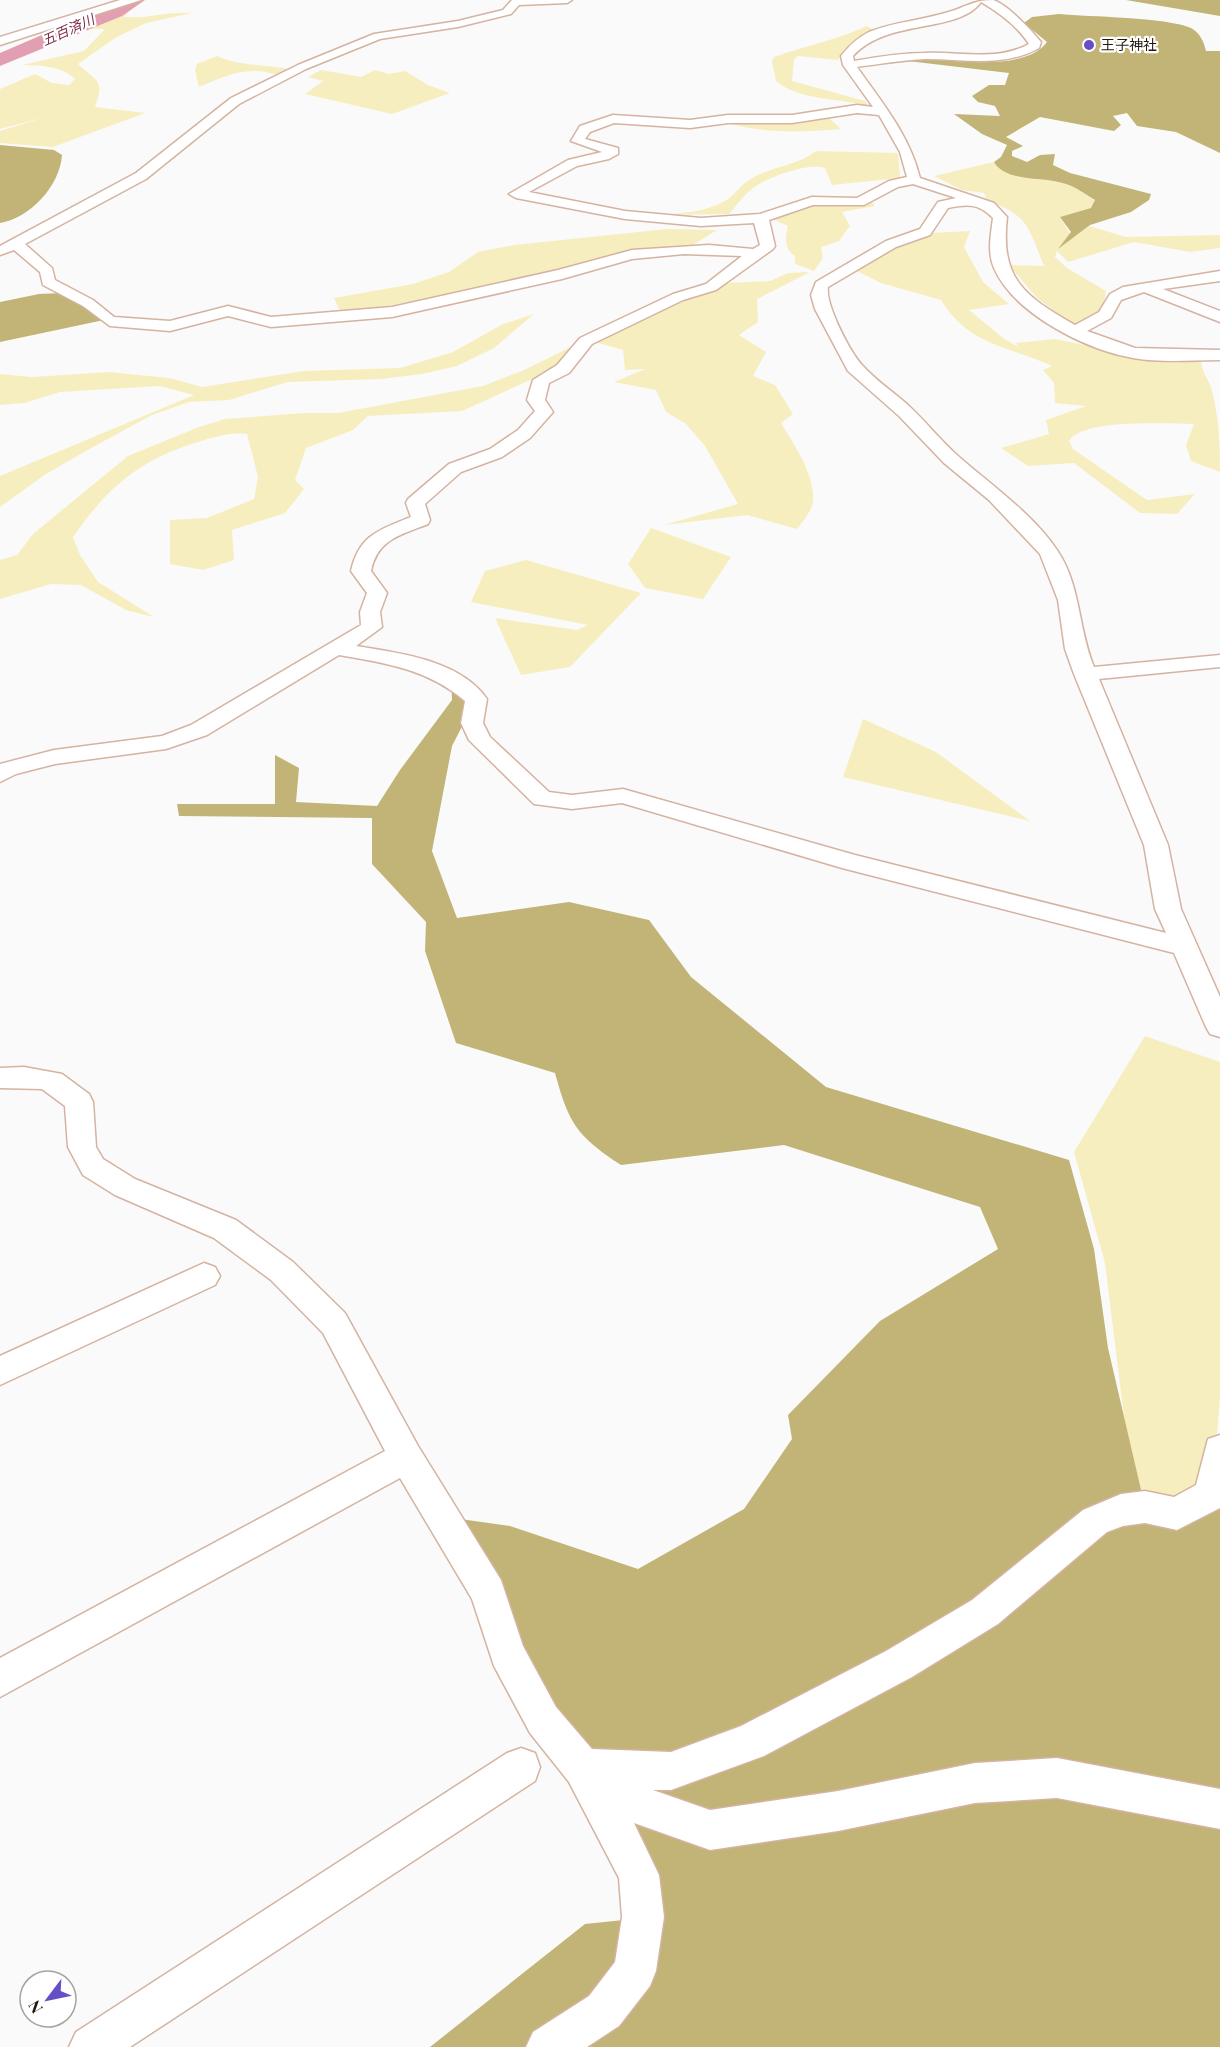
<svg xmlns="http://www.w3.org/2000/svg" width="1220" height="2047" viewBox="0 0 1220 2047" font-family="'Playfair Display','Noto Sans JP',serif">
<style>
.green{fill:#f7eebf}
.forest{fill:#c1b476}
.lines{fill:none;stroke-linecap:round;stroke-linejoin:round}
.river{fill:#e39fb2;fill-rule:evenodd}
.minor-casing{stroke:#d4b3a1;stroke-width:3}
.tertiary-casing{stroke:#d4b3a1;stroke-width:3}
.minor{fill:#fff;fill-rule:evenodd}
.tertiary{fill:#fff;fill-rule:evenodd}
.poi-dot{fill:#664ec7;stroke:#fff;stroke-width:2}
.labels{text-anchor:middle;stroke-width:4.5;stroke-linejoin:round;paint-order:stroke}
.far-water-label{font-size:14px;font-style:italic;fill:#7e2f4b;stroke:#fff}
.far-poi-label{font-size:14px;fill:#221610;stroke:#fff;text-anchor:start}
</style>
<rect width="100%" height="100%" fill="#fafafa"/>
<path class="green" d="M 131,9 L 124,17 C 146,19 169,11 192,13 L 146,23 L 115,38 L 78,64 C 97,82 105,79 95,107 L 145,113 L 53,147 L 0,143 L 0,131 L 43,118 L 0,129 L 0,89 L 35,74 L 52,83 L 69,85 L 75,79 C 60,65 42,66 22,65 L 84,51 L 105,29 L 85,29 Z
M 867,26 L 875,31 L 850,46 L 838,60 L 798,56 L 794,60 L 792,81 L 865,101 L 870,107 C 841,97 801,102 776,81 L 772,61 L 774,57 C 805,46 840,39 867,26 Z
M 217,56 C 241,67 268,64 293,70 C 275,79 273,71 256,71 C 237,70 215,80 199,87 L 195,70 L 197,64 Z
M 321,70 L 361,77 L 375,70 L 389,74 L 405,71 L 428,85 L 450,93 L 392,114 L 305,94 L 323,81 L 308,77 Z
M 827,116 L 841,129 C 802,132 766,134 728,123 Z
M 816,151 L 898,153 L 900,178 L 832,185 L 825,168 C 808,162 765,178 752,189 C 743,196 736,206 729,214 L 665,215 C 688,212 708,212 728,199 C 738,192 741,183 756,176 C 776,166 798,165 816,151 Z
M 994,162 C 1008,184 1044,176 1066,184 C 1076,187 1086,195 1095,201 L 1092,208 L 1060,217 L 1070,234 L 1062,245 L 1089,226 L 1126,237 L 1220,235 L 1220,248 L 1190,252 L 1134,242 L 1068,262 L 1057,251 L 1055,257 L 1067,268 L 1106,291 C 1104,311 1093,318 1078,330 L 1036,297 L 1009,265 L 1044,266 C 1028,227 1029,215 987,201 L 984,193 L 962,190 L 934,176 Z
M 819,203 L 857,205 L 873,203 L 875,206 L 842,212 L 850,226 L 839,241 L 821,247 L 823,258 L 814,271 L 795,264 L 795,256 C 784,249 785,238 788,226 L 772,219 Z
M 667,229 L 717,230 L 693,245 L 658,248 L 557,273 L 342,315 L 334,298 L 413,284 L 449,272 L 478,252 L 514,245 Z
M 970,231 L 964,247 L 983,282 L 1009,304 L 969,310 L 1003,338 L 1020,348 L 1015,343 L 1055,339 L 1160,360 L 1201,361 C 1202,373 1207,377 1211,387 C 1219,416 1220,443 1220,472 L 1191,461 L 1186,445 L 1194,424 C 1168,424 1083,418 1069,441 L 1073,449 L 1147,500 L 1195,494 L 1177,514 L 1140,513 L 1074,463 L 1028,466 L 1001,448 L 1049,434 L 1046,420 L 1086,406 L 1055,403 L 1054,383 L 1043,370 L 1052,366 C 1009,346 969,346 941,300 L 881,283 L 851,268 L 871,256 L 930,233 Z
M 810,272 L 757,299 L 758,322 L 739,335 L 766,352 L 753,376 L 775,385 L 793,414 L 781,423 C 794,445 815,474 813,501 C 812,511 803,521 797,529 L 747,515 L 664,525 L 738,504 L 705,446 L 686,424 L 666,412 L 656,390 L 614,382 L 645,369 L 625,370 L 623,350 L 591,341 L 677,301 L 728,283 L 770,281 L 788,273 Z
M 534,314 L 494,348 L 457,366 L 422,374 L 381,379 L 288,382 L 229,400 L 189,402 L 152,415 L 93,447 L 46,474 L 0,507 L 0,476 L 194,395 L 159,386 L 60,392 L 24,403 L 0,405 L 0,374 L 32,377 L 109,372 L 169,378 L 202,387 L 303,371 L 400,368 L 453,352 L 503,324 Z
M 573,346 L 552,370 L 462,411 L 368,416 L 353,430 L 306,448 L 295,480 L 304,489 L 285,513 L 232,530 L 234,560 L 203,570 L 170,564 L 170,520 L 207,518 L 254,499 L 258,477 L 247,434 C 230,432 214,437 198,442 C 139,460 108,487 73,537 L 80,555 L 98,582 L 154,617 L 126,610 L 81,585 L 51,584 L 0,599 L 0,560 L 17,555 L 33,534 L 128,456 L 199,427 L 225,419 L 304,413 L 338,413 L 483,386 L 524,370 Z
M 651,528 L 731,557 L 703,599 L 645,588 L 628,564 Z
M 526,560 L 641,593 L 570,667 L 521,675 L 495,618 L 577,630 L 588,625 L 471,602 L 485,571 Z
M 863,719 L 936,752 L 1030,821 L 843,777 Z
M 1145,1036 L 1220,1062 L 1220,1396 L 1213,1484 L 1183,1511 L 1133,1490 L 1105,1263 L 1074,1152 Z"/>
<path class="forest" d="M 1126,0 L 1220,0 L 1220,16 Z
M 1059,14 C 1090,17 1165,17 1191,28 C 1200,33 1204,42 1206,51 L 1220,51 L 1220,153 L 1176,132 L 1137,126 L 1127,113 L 1113,116 L 1121,125 L 1114,131 L 1040,117 L 1006,137 L 1023,146 L 1012,151 L 1012,156 L 1027,162 L 1040,155 L 1055,154 L 1053,165 L 1070,173 L 1151,194 L 1149,200 L 1131,212 L 1090,225 L 1058,249 L 1071,232 L 1060,217 L 1091,208 L 1095,200 C 1086,195 1076,187 1066,184 C 1045,176 1006,183 994,162 L 1001,157 L 1007,145 L 982,134 L 954,114 L 1000,116 L 995,106 L 978,102 L 972,96 L 989,85 L 1005,85 L 1009,73 L 908,61 L 922,59 C 955,60 1025,72 1047,42 L 1024,23 L 1032,17 Z
M 0,145 L 54,150 L 62,155 C 60,186 30,218 0,223 Z
M 63,293 L 81,302 L 104,320 L 0,342 L 0,302 L 39,294 Z
M 451,678 L 476,699 L 452,746 L 432,851 L 457,918 L 569,902 L 649,920 L 691,977 L 826,1087 L 1069,1160 L 1094,1249 L 1108,1348 L 1145,1507 L 1194,1505 L 1220,1481 L 1220,2047 L 430,2047 L 585,1924 L 643,1918 L 453,1518 L 510,1526 L 638,1569 L 744,1509 L 792,1439 L 788,1415 L 880,1321 L 998,1249 L 980,1207 L 784,1145 L 621,1165 C 577,1136 569,1124 555,1073 L 456,1043 L 425,951 L 426,922 L 372,864 L 372,818 L 179,816 L 177,804 L 275,804 L 275,755 L 299,768 L 296,802 L 377,806 L 400,770 L 452,700 Z"/>
<g class="lines">
<path class="river" d="M 123,0 L 145,0 L 122,16 L 0,66 L 0,53 Z"/>
<defs>
<path id="minor" d="M 512,0 L 572,0 L 567,3 L 519,5 L 511,14 L 458,27 L 380,39 L 306,69 L 239,104 L 146,179 L 25,244 L 52,268 L 55,280 L 93,300 L 114,317 L 170,321 L 228,306 L 271,317 L 392,307 L 558,270 L 632,250 L 709,245 L 753,249 L 760,245 L 754,223 L 701,226 L 625,219 L 516,198 L 509,194 L 568,160 L 602,152 L 571,141 L 580,126 L 613,115 L 690,120 L 728,115 L 792,115 L 857,105 L 873,107 L 843,65 L 841,56 C 849,46 857,38 869,32 C 896,21 927,20 955,10 C 968,5 977,0 993,0 C 1007,4 1031,30 1041,42 L 1039,48 C 1003,68 965,59 926,59 C 903,60 879,64 857,67 C 882,103 909,134 920,178 L 994,203 L 1007,217 C 1000,279 1024,296 1075,325 L 1099,312 L 1110,294 L 1123,287 L 1220,271 L 1220,281 L 1163,289 L 1220,311 L 1220,322 L 1144,292 L 1121,300 L 1111,318 L 1087,331 L 1135,348 L 1220,350 L 1220,360 C 1191,360 1161,363 1133,358 C 1086,350 1014,314 994,268 C 987,252 991,234 993,218 C 978,203 968,204 948,208 L 930,235 L 896,247 L 828,287 C 825,304 850,352 862,365 C 876,381 895,393 910,407 C 927,423 941,441 958,456 C 990,484 1033,514 1057,550 C 1081,585 1078,629 1094,667 L 1220,655 L 1220,667 L 1099,679 L 1168,845 L 1181,909 L 1220,997 L 1220,1037 L 1210,1034 L 1206,1027 L 1174,953 L 842,868 L 622,803 L 572,809 L 534,804 L 469,740 L 461,723 L 465,701 C 428,669 385,663 339,655 L 207,735 L 166,749 L 55,764 L 16,774 L 0,782 L 0,764 L 54,750 L 162,736 L 191,725 L 361,625 L 360,612 L 367,593 L 351,571 C 359,535 379,530 411,517 L 406,503 L 408,499 L 449,464 L 490,449 L 518,430 L 535,411 L 527,400 L 533,380 L 557,365 L 580,338 L 673,294 L 706,284 L 742,256 L 684,254 L 632,259 L 562,279 L 392,317 L 271,327 L 228,316 L 170,331 L 110,326 L 83,306 L 43,285 L 40,272 L 14,250 L 0,255 L 0,246 L 136,173 L 231,98 L 298,65 L 374,34 L 458,21 L 503,10 ZM 981,2 C 1000,13 1018,27 1029,44 C 996,62 959,51 924,53 C 900,53 877,57 854,61 L 853,56 C 887,18 958,34 981,2 ZM 857,113 L 879,115 L 900,152 L 907,177 L 889,181 L 857,198 L 812,197 L 760,214 L 701,218 L 625,211 L 529,192 L 577,166 L 609,159 L 618,154 L 618,148 L 585,139 L 590,132 L 614,123 L 690,128 L 728,123 L 792,123 ZM 913,184 L 956,198 L 938,202 L 920,229 L 886,241 L 816,282 L 811,295 L 815,309 L 848,371 L 899,416 L 944,463 L 989,500 L 1040,554 L 1058,600 L 1065,649 L 1074,674 L 1144,845 L 1155,909 L 1166,933 L 855,855 L 623,789 L 572,795 L 549,792 L 490,737 L 483,723 L 487,699 C 460,660 399,653 356,646 L 382,627 L 380,612 L 387,593 L 371,571 C 377,539 401,535 428,524 L 430,520 L 425,504 L 461,472 L 502,457 L 530,438 L 553,412 L 545,400 L 549,383 L 569,373 L 592,344 L 683,300 L 716,290 L 773,249 L 775,246 L 769,220 L 813,205 L 864,205 L 898,187 Z
M 24,1067 L 62,1074 L 89,1094 L 93,1102 L 96,1147 L 103,1159 L 135,1179 L 236,1220 L 293,1262 L 345,1313 L 418,1446 L 501,1580 L 523,1646 L 556,1707 L 592,1749 L 671,1752 L 741,1726 L 886,1651 L 972,1600 L 1083,1510 L 1121,1494 L 1145,1491 L 1174,1497 L 1196,1485 L 1208,1439 L 1220,1435 L 1220,1508 L 1177,1530 L 1145,1523 L 1123,1526 L 1107,1532 L 998,1624 L 912,1677 L 764,1756 L 671,1790 L 653,1790 L 710,1810 L 838,1791 L 975,1763 L 1057,1758 L 1220,1789 L 1220,1829 L 1057,1798 L 975,1803 L 838,1831 L 710,1850 L 634,1823 L 659,1875 L 664,1917 L 656,1971 L 650,1986 L 619,2026 L 587,2047 L 526,2047 L 533,2032 L 589,1996 L 615,1962 L 622,1917 L 619,1878 L 569,1782 L 530,1733 L 494,1666 L 472,1599 L 400,1478 L 0,1697 L 0,1658 L 385,1451 L 323,1333 L 271,1280 L 214,1238 L 115,1195 L 83,1175 L 68,1147 L 65,1106 L 42,1089 L 0,1088 L 0,1068 Z
M 204,1263 L 215,1267 L 220,1276 L 215,1285 L 0,1385 L 0,1356 Z
M 521,1748 L 535,1753 L 540,1767 L 535,1781 L 130,2047 L 69,2047 L 76,2032 L 507,1753 Z"/>
<path id="tertiary" d="M 120,0 L 141,0 L 0,45 L 0,37 Z"/>
</defs>
<use href="#minor" class="minor-casing"/>
<use href="#tertiary" class="tertiary-casing"/>
<use href="#minor" class="minor"/>
<use href="#tertiary" class="tertiary"/>
</g>
<circle class="poi-dot" cx="1089" cy="45" r="6"/>
<g class="labels">
<g class="far-water-label">
<text transform="translate(68 30) rotate(-24)" y="5">五百済川</text>
</g>
<g class="far-poi-label">
<text x="1101" y="50">王子神社</text>
</g>
</g>
<g transform="translate(48 1999) rotate(238)"><circle r="28" fill="#ffffff" stroke="#a7a29f" stroke-width="1.5"/>
<path d="M0-4.5L10 22L0 15L-10 22Z" fill="#664ec7"/>
<text y="-9" font-size="16" font-weight="bold" text-anchor="middle" fill="#221610">N</text>
</g>
</svg>
